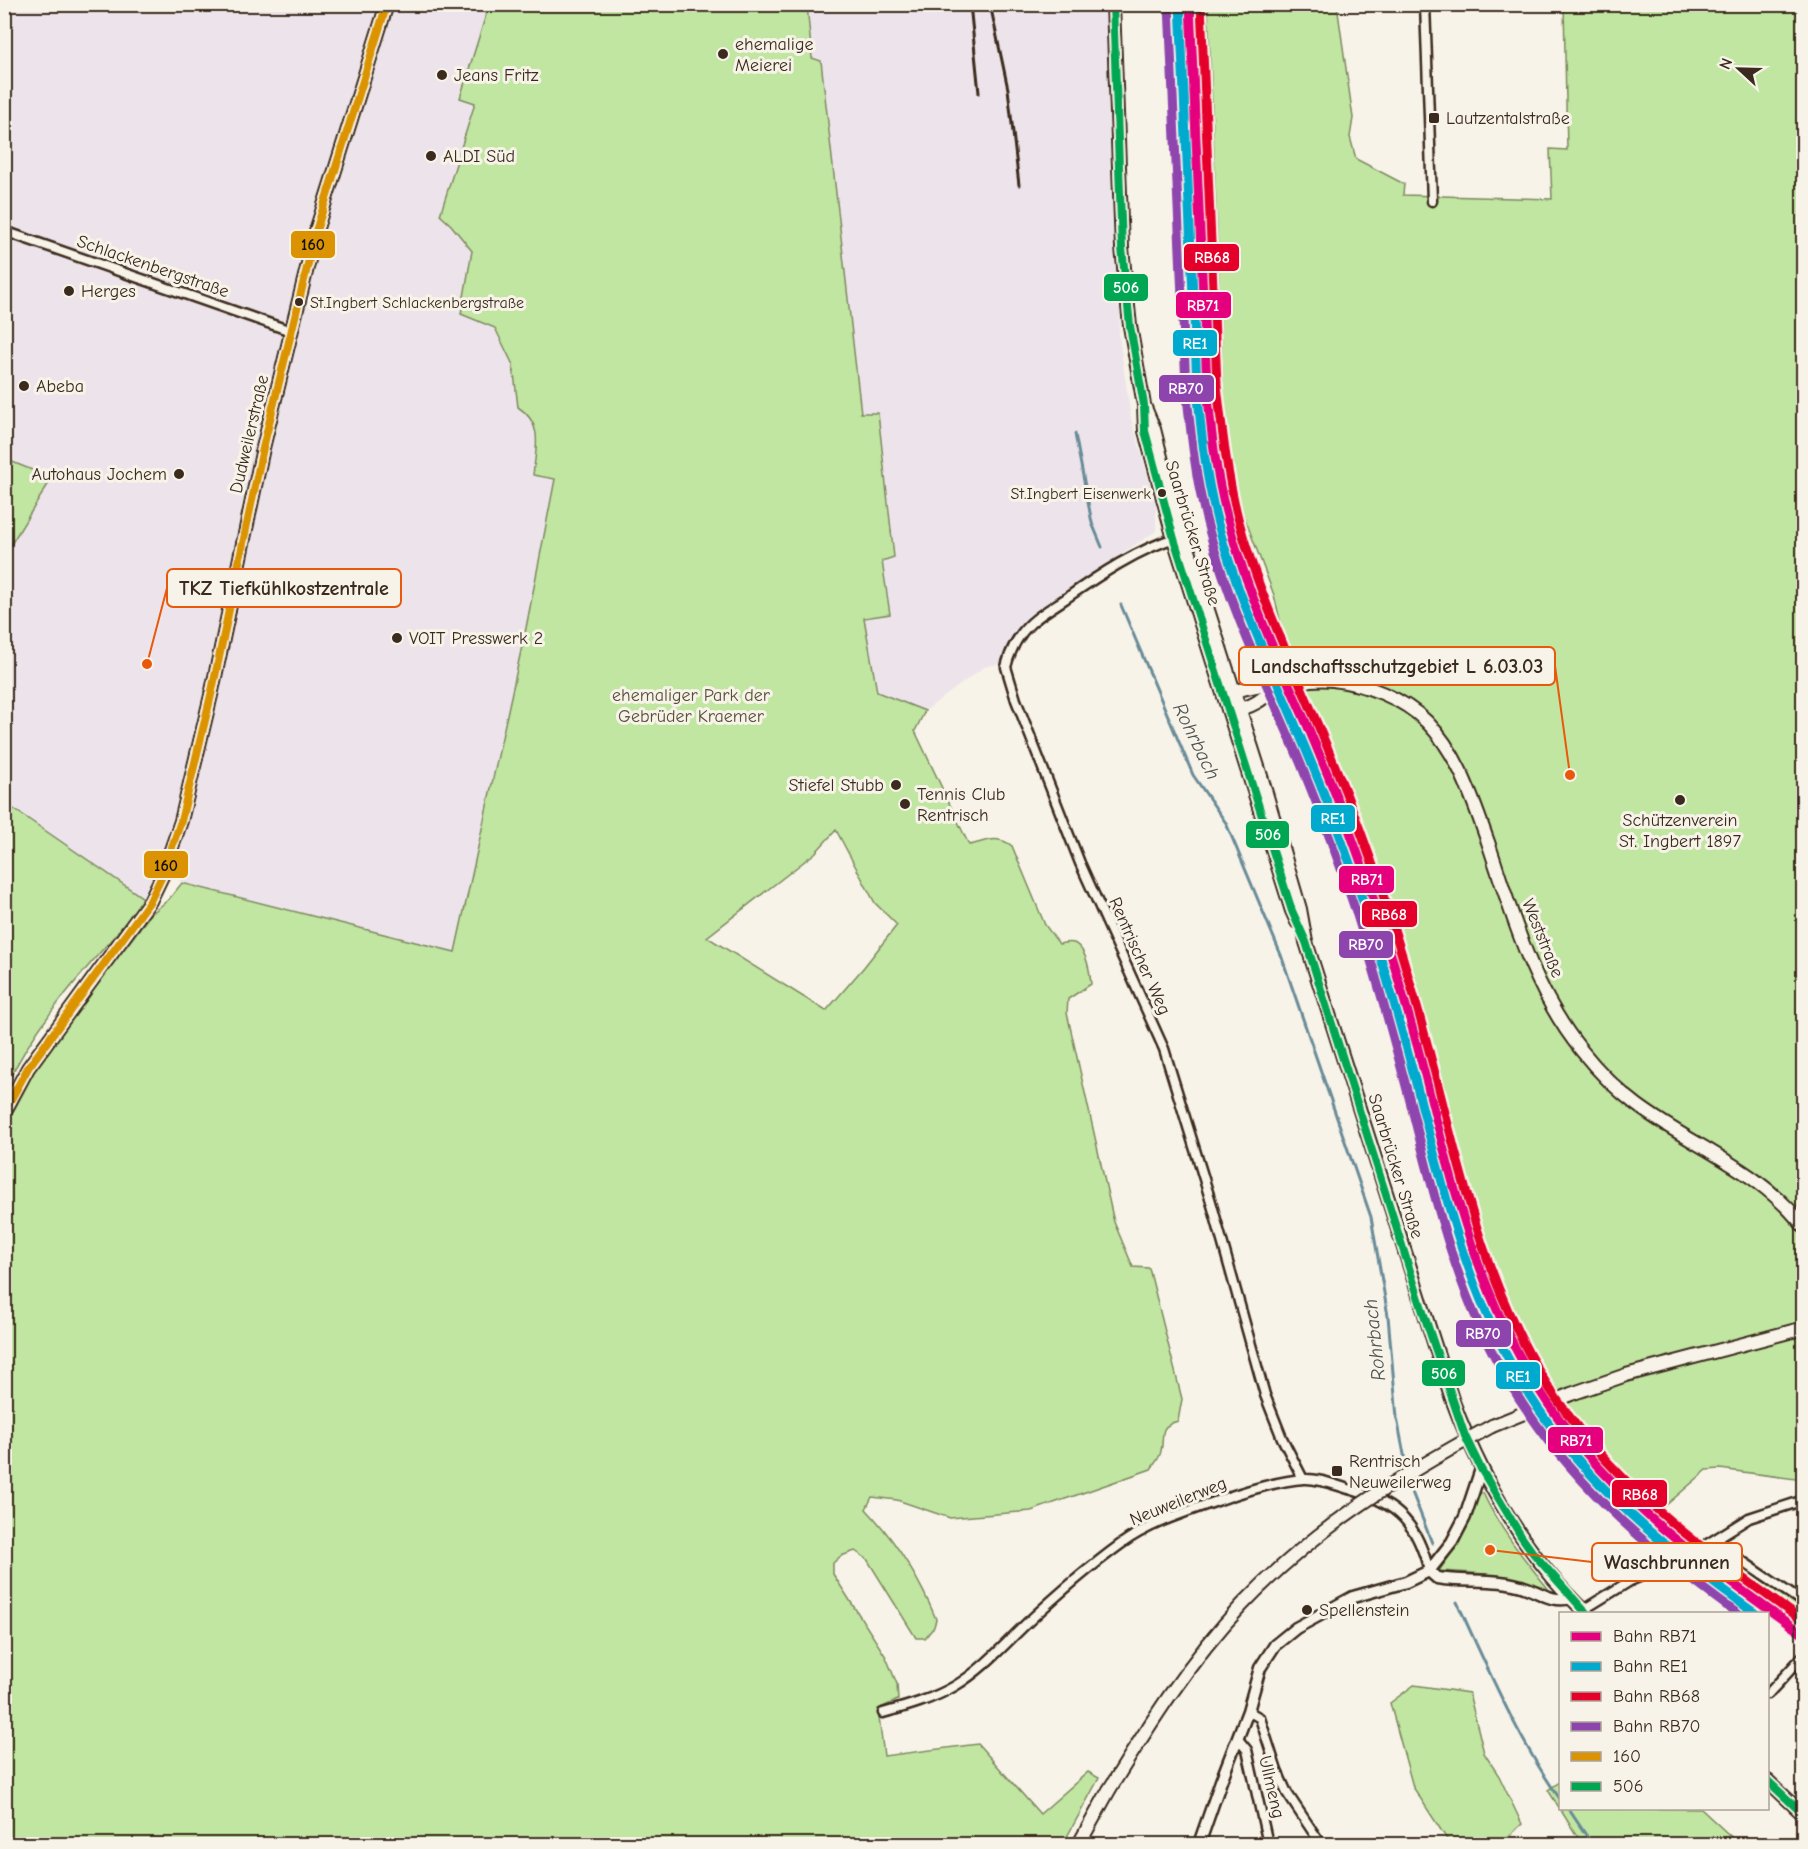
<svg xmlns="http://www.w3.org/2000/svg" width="1808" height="1849" viewBox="0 0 1808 1849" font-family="'Comic Neue',sans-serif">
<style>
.built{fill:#ede4eb}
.green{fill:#c0e6a1;stroke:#7e8860;stroke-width:1.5;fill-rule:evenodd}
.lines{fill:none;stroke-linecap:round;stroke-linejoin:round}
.stream{stroke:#698b98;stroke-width:3}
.minor-casing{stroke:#3b2a1e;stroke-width:13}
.tertiary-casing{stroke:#3b2a1e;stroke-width:15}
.secondary-casing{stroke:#3b2a1e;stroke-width:16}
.minor{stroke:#f7f3e8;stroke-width:8}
.tertiary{stroke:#f7f3e8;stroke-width:10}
.secondary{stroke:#f7f3e8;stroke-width:12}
.rail{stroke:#3b2a1e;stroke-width:3}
.secondary-bridge-casing{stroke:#3b2a1e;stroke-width:16;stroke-linecap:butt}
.secondary-bridge{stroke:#f7f3e8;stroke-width:12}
.bus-1-casing{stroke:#f7f3e8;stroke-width:12}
.bus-2-casing{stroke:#f7f3e8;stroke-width:12}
.bus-1{stroke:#db9304;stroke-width:8}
.bus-2{stroke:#00a651;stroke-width:8}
.rail-1-casing{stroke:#f7f3e8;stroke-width:14}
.rail-2-casing{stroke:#f7f3e8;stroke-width:14}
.rail-3-casing{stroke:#f7f3e8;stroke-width:14}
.rail-4-casing{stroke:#f7f3e8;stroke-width:14}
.rail-1{stroke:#e5007d;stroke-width:9}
.rail-2{stroke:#00a9ce;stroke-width:9}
.rail-3{stroke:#e4002b;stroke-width:9}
.rail-4{stroke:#8e44ad;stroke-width:9}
.poi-dot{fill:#3b2a1e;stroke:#f7f3e8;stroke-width:2}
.labels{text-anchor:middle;stroke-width:6;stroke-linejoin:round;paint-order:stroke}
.bus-label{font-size:16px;fill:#3b2a1e;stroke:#f7f3e8;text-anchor:start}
.poi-label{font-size:18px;fill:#3b2a1e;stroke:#f7f3e8;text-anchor:start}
.street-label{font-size:18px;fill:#3b2a1e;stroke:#f7f3e8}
.park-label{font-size:18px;fill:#565038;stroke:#f7f3e8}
.water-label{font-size:20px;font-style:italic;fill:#4e5251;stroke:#f7f3e8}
.leader{fill:none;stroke:#e8590c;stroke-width:2}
.callout-dot{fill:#e8590c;stroke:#f7f3e8;stroke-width:2}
.callout{fill:#f7f3e8;stroke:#e8590c;stroke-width:2}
.callout-label{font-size:20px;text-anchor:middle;font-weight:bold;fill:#3b2a1e}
.line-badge{stroke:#f7f3e8;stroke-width:2}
.badge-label{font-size:16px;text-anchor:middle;font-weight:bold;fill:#fff}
.pale-badge-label{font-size:16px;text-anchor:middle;font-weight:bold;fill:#111}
</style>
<rect width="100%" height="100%" fill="#f7f3e8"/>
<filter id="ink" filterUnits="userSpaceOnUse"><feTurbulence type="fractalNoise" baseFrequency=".0167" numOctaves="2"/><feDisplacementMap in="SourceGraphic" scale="12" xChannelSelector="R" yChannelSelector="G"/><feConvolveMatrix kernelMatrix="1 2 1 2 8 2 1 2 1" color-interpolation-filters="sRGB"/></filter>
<g filter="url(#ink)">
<path class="built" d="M 5,5 L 489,5 L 460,98 L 475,103 L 440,215 L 451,225 L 472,251 L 461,314 L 494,328 L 513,365 L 518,407 L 527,413 L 538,433 L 533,475 L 555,479 L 522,646 L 455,952 L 182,883 L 158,863 L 146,900 L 5,803 L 4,554 L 52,478 L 5,459 Z
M 808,5 L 1112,5 L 1123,247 L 1119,336 L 1131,418 L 1156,504 L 1156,531 L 1032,613 L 1022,625 L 1003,663 L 984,667 L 925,711 L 878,693 L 864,618 Z"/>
<path class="green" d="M 489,5 L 807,5 L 812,58 L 821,61 L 861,413 L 878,413 L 894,557 L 882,561 L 890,614 L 864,618 L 877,692 L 925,711 L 915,731 L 969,845 C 986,842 996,834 1012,846 L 1045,925 L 1059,944 C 1064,943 1070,942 1074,943 C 1087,949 1090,973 1091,984 L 1068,999 L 1067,1013 L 1114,1222 L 1133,1267 L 1149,1268 L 1182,1399 L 1178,1421 C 1157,1427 1165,1434 1161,1451 C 1160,1458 1155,1463 1151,1469 L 1031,1511 L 950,1518 L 897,1500 L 872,1497 L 866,1509 C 896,1541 919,1578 936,1619 L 934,1627 L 925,1638 L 916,1638 L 867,1559 L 855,1551 L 841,1556 L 833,1563 L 833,1574 L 886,1657 L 897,1684 L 898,1700 L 878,1709 L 884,1756 L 978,1744 L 1040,1814 L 1088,1772 L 1099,1778 L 1063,1844 L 5,1844 L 4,1126 L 10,1111 L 37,1064 L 150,915 L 169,899 L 182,883 L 455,952 L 526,628 L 555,479 L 533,475 C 536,448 544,424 518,407 L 513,365 L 495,328 L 461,314 L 472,251 L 451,225 L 440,215 L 475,103 L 460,98 ZM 836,830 L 875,903 L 897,925 L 864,967 L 826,1011 L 707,937 L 815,853 Z
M 1208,5 L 1337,5 L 1353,118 L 1350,137 L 1356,159 L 1404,184 L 1403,195 L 1552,199 L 1550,149 L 1567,150 L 1564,5 L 1803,5 L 1803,1480 L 1720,1469 L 1707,1470 L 1658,1512 L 1597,1453 L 1593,1452 L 1581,1433 L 1566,1415 L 1569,1414 L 1496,1295 L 1393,926 L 1281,624 L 1274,595 L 1244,516 L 1226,455 Z
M 5,459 L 52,478 L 5,554 Z
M 5,803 L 146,900 C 95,959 38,1017 5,1088 Z
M 1479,1493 L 1483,1493 C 1500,1530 1525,1560 1550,1591 L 1548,1593 C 1514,1573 1477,1573 1439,1571 C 1459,1543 1469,1526 1479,1493 Z
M 1714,1549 L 1803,1609 L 1803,1628 L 1700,1554 Z
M 1414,1685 L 1469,1693 L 1484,1753 L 1499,1776 L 1522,1824 L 1500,1844 L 1450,1844 L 1413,1787 L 1390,1703 Z
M 1560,1782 L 1560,1808 L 1701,1809 L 1739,1844 L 1582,1844 L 1548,1790 Z"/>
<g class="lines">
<path class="stream" d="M 1075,434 L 1092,523 L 1102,547
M 1121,605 L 1193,775 L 1226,823 L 1281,955 L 1371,1217 L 1388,1316 L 1397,1418 L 1407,1470
M 1409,1476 L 1412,1492 L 1432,1543
M 1457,1602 C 1488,1669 1517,1738 1560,1799
M 1568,1808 L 1592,1844"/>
<defs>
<path id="minor" d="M 1425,4 L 1432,201
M 4,231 L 291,331
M 1178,537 C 1138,549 1099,575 1065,599 C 1053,607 1041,614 1031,623 C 1018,635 1010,651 1006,667 L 1016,700 L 1080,863 L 1164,1049 L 1212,1205 L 1265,1395 L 1282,1438 L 1303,1479
M 1717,1538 L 1739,1559 L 1804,1603
M 1583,1610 L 1630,1581 L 1681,1559 L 1701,1548 L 1749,1518 L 1804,1500
M 1768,1694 L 1804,1655
M 1248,1711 L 1260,1718 L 1277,1771 L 1287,1793 L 1321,1844
M 883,1713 C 908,1706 933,1699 955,1686 C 983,1669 1004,1645 1027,1623 C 1057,1595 1088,1568 1121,1544 C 1150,1523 1186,1512 1220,1500 C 1241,1492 1282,1480 1304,1479 C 1320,1478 1337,1486 1352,1490 C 1399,1504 1417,1524 1429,1571
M 1238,1739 L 1247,1750 L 1268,1844"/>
<path id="tertiary" d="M 1429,1571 L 1437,1578 C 1467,1583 1498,1577 1527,1588 C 1545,1595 1552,1602 1572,1598
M 1199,1844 L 1221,1781 L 1248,1711 L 1260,1668 L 1275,1645 L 1296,1628 L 1353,1597 L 1406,1582 L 1429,1571 L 1452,1542 L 1465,1517 L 1481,1469"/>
<path id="secondary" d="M 1113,4 L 1122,248 L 1130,326 L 1144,405 L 1145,431 L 1174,539 L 1292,911 L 1297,922
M 1144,405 L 1154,429 L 1168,485 L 1261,776 L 1300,909 L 1306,942 L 1452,1399 C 1482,1480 1524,1554 1587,1614
M 1235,691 C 1244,689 1253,686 1262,685 C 1268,685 1274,686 1280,685 C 1298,682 1314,678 1333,680 C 1366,684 1403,698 1427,722 C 1459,754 1473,801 1488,842 C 1512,914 1533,991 1582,1051 C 1598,1071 1617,1090 1637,1105 C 1693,1147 1761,1170 1804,1227
M 1234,709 C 1252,709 1265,697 1278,686
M 4,1113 L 28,1068 L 150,901 L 162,876 L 181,821 L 212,691 L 263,448 L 316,231 L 387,4
M 1492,1426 L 1571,1394 L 1626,1375 L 1804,1328
M 1768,1781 L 1804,1815
M 1079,1844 L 1109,1790"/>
</defs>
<use href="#minor" class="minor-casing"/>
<use href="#tertiary" class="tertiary-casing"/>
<use href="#secondary" class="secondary-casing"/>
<use href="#minor" class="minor"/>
<use href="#tertiary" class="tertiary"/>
<use href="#secondary" class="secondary"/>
<path class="rail" d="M 970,4 L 979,93
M 990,4 L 1008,89 L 1019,185"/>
<defs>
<path id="secondary-bridge" d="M 1109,1790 C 1149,1725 1189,1661 1242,1605 C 1316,1527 1398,1477 1492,1426"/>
</defs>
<use href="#secondary-bridge" class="secondary-bridge-casing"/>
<use href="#secondary-bridge" class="secondary-bridge"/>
<defs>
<path id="bus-1" d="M 4,1112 L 28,1068 L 150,901 L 162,876 L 181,821 L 212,691 L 263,448 L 316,231 L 387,4"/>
<path id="bus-2" d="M 1113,4 L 1122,248 L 1130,326 L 1144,405 L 1145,431 L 1174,539 L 1292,911 L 1306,942 L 1424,1315 L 1465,1436 L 1481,1469 L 1521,1536 L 1533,1553 L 1587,1614
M 1768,1781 L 1804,1815"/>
</defs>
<use href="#bus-1" class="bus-1-casing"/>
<use href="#bus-2" class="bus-2-casing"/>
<use href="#bus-1" class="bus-1"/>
<use href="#bus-2" class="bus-2"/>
<defs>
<path id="rail-1" d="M 1190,4 L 1207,386 C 1211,431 1216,476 1228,520 C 1247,592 1278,660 1308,727 C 1332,784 1355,842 1374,901 C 1394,962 1412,1024 1428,1087 C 1454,1191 1480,1296 1538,1388 C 1605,1496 1703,1562 1804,1635"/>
<path id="rail-2" d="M 1180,4 L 1197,386 C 1201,433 1206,479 1218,524 C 1237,595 1269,663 1298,731 C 1323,789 1345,847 1365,907 C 1384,966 1401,1026 1417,1087 C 1444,1193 1469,1299 1528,1393 C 1586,1485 1668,1551 1756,1614"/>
<path id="rail-3" d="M 1201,4 L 1217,385 C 1222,430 1227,475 1238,518 C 1257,589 1288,656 1317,723 C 1342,781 1365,840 1385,901 C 1405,962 1422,1023 1438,1085 C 1464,1188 1489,1292 1546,1383 C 1612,1487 1706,1551 1804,1622"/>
<path id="rail-4" d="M 1169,5 L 1186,387 C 1191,435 1196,484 1209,530 C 1231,611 1268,686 1300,762 C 1320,811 1339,861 1356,912 C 1376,975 1394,1040 1411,1105 C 1434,1196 1456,1290 1503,1372 C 1563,1477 1641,1544 1738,1614"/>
</defs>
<use href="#rail-1" class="rail-1-casing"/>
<use href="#rail-2" class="rail-2-casing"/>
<use href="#rail-3" class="rail-3-casing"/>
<use href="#rail-4" class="rail-4-casing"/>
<use href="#rail-1" class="rail-1"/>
<use href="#rail-2" class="rail-2"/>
<use href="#rail-3" class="rail-3"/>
<use href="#rail-4" class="rail-4"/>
</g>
</g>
<g class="poi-dot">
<circle cx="723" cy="54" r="6"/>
<circle cx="442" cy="75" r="6"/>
<rect x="1428" y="112" width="12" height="12" rx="3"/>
<circle cx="431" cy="156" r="6"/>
<circle cx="69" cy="291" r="6"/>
<circle cx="299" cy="302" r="5"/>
<circle cx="24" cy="386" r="6"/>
<circle cx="179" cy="474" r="6"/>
<circle cx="1162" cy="493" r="5"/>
<circle cx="397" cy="638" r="6"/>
<circle cx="896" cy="785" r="6"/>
<circle cx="1680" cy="800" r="6"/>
<circle cx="905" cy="804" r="6"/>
<rect x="1331" y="1465" width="12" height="12" rx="3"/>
<circle cx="1307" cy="1610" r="6"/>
</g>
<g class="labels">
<g class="bus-label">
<text x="310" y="308">St.Ingbert Schlackenbergstraße</text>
<text x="1151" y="499" text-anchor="end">St.Ingbert Eisenwerk</text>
</g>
<g class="poi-label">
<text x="735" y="50">ehemalige<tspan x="735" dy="21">Meierei</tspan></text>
<text x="454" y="81">Jeans Fritz</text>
<text x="1446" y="124">Lautzentalstraße</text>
<text x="443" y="162">ALDI Süd</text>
<text x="81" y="297">Herges</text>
<text x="36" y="392">Abeba</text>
<text x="167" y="480" text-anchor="end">Autohaus Jochem</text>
<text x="409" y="644">VOIT Presswerk 2</text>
<text x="884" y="791" text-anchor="end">Stiefel Stubb</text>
<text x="917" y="800">Tennis Club<tspan x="917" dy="21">Rentrisch</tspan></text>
<text x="1680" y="826" text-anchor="middle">Schützenverein<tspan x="1680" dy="21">St. Ingbert 1897</tspan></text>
<text x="1349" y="1467">Rentrisch<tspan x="1349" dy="21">Neuweilerweg</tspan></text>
<text x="1319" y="1616">Spellenstein</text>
</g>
<g class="street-label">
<text transform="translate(153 266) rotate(19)" y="6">Schlackenbergstraße</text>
<text transform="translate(249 434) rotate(-77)" y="6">Dudweilerstraße</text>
<text transform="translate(1193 533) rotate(73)" y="6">Saarbrücker Straße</text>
<text transform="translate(1543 938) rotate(68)" y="6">Weststraße</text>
<text transform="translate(1140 956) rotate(66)" y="6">Rentrischer Weg</text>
<text transform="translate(1396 1166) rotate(73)" y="6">Saarbrücker Straße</text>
<text transform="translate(1178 1501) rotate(-22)" y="6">Neuweilerweg</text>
<text transform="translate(1272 1787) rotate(77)" y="6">Ullmeng</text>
</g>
<g class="park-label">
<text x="691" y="701">ehemaliger Park der<tspan x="691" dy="21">Gebrüder Kraemer</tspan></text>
</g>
<g class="water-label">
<text transform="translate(1197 741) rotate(64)" y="7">Rohrbach</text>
<text transform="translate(1374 1340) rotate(-96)" y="7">Rohrbach</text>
</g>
</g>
<path class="leader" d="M147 664L167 588M1570 775L1555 666M1490 1550L1592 1562"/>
<g class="callout-dot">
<circle cx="147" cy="664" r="6"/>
<circle cx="1570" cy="775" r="6"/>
<circle cx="1490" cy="1550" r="6"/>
</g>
<g class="callout">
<rect x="167" y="569" width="234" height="38" rx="6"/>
<rect x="1239" y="647" width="316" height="38" rx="6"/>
<rect x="1592" y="1543" width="150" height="38" rx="6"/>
</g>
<g class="callout-label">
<text x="284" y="595">TKZ Tiefkühlkostzentrale</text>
<text x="1397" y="673">Landschaftsschutzgebiet L 6.03.03</text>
<text x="1667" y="1569">Waschbrunnen</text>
</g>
<g class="line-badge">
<rect x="290" y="230" width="46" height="29" rx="6" fill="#db9304"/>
<rect x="1183" y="243" width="57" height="29" rx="6" fill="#e4002b"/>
<rect x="1103" y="273" width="46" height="29" rx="6" fill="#00a651"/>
<rect x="1175" y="291" width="57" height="28" rx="6" fill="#e5007d"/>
<rect x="1172" y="329" width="46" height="28" rx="6" fill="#00a9ce"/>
<rect x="1158" y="374" width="57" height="29" rx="6" fill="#8e44ad"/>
<rect x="1310" y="804" width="46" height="29" rx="6" fill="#00a9ce"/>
<rect x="1245" y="820" width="45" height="29" rx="6" fill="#00a651"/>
<rect x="143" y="850" width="46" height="29" rx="6" fill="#db9304"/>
<rect x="1338" y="865" width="57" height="29" rx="6" fill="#e5007d"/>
<rect x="1361" y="900" width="57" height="28" rx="6" fill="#e4002b"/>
<rect x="1338" y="930" width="56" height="29" rx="6" fill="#8e44ad"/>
<rect x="1455" y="1319" width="57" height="29" rx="6" fill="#8e44ad"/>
<rect x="1421" y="1359" width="45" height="28" rx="6" fill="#00a651"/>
<rect x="1495" y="1361" width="46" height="29" rx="6" fill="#00a9ce"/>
<rect x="1547" y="1426" width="57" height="28" rx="6" fill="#e5007d"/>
<rect x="1611" y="1479" width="57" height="29" rx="6" fill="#e4002b"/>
</g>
<g class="badge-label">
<text x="1212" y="263">RB68</text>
<text x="1126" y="293">506</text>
<text x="1203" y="311">RB71</text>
<text x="1195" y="349">RE1</text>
<text x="1186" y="394">RB70</text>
<text x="1333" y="824">RE1</text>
<text x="1268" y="840">506</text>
<text x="1367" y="885">RB71</text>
<text x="1389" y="920">RB68</text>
<text x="1366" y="950">RB70</text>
<text x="1483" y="1339">RB70</text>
<text x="1444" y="1379">506</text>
<text x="1518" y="1382">RE1</text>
<text x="1576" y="1446">RB71</text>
<text x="1640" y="1500">RB68</text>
</g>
<g class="pale-badge-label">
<text x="313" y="250">160</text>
<text x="166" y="871">160</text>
</g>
<rect width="1808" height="1849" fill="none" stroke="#f7f3e8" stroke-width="24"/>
<rect x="12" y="12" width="1784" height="1825" fill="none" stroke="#3b2a1e" stroke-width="2" filter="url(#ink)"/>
<rect x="1559" y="1612" width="210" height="198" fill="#f7f3e8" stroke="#aca397" stroke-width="1.5"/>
<rect x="1571" y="1632" width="30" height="9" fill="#e5007d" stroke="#aca397" stroke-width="1.5"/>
<text x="1613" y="1642" font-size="18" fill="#3b2a1e">Bahn RB71</text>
<rect x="1571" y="1662" width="30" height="9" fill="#00a9ce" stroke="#aca397" stroke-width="1.5"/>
<text x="1613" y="1672" font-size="18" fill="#3b2a1e">Bahn RE1</text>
<rect x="1571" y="1692" width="30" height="9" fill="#e4002b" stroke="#aca397" stroke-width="1.5"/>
<text x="1613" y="1702" font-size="18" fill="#3b2a1e">Bahn RB68</text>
<rect x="1571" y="1722" width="30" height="9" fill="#8e44ad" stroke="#aca397" stroke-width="1.5"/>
<text x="1613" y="1732" font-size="18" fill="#3b2a1e">Bahn RB70</text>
<rect x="1571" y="1752" width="30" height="9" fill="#db9304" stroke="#aca397" stroke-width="1.5"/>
<text x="1613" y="1762" font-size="18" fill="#3b2a1e">160</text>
<rect x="1571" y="1782" width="30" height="9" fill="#00a651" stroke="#aca397" stroke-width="1.5"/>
<text x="1613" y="1792" font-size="18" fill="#3b2a1e">506</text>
<g transform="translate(1739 69) rotate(292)" stroke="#f7f3e8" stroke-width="4.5" paint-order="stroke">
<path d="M0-4.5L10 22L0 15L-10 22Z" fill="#3b2a1e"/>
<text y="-9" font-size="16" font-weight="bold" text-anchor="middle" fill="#3b2a1e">N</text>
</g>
</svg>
